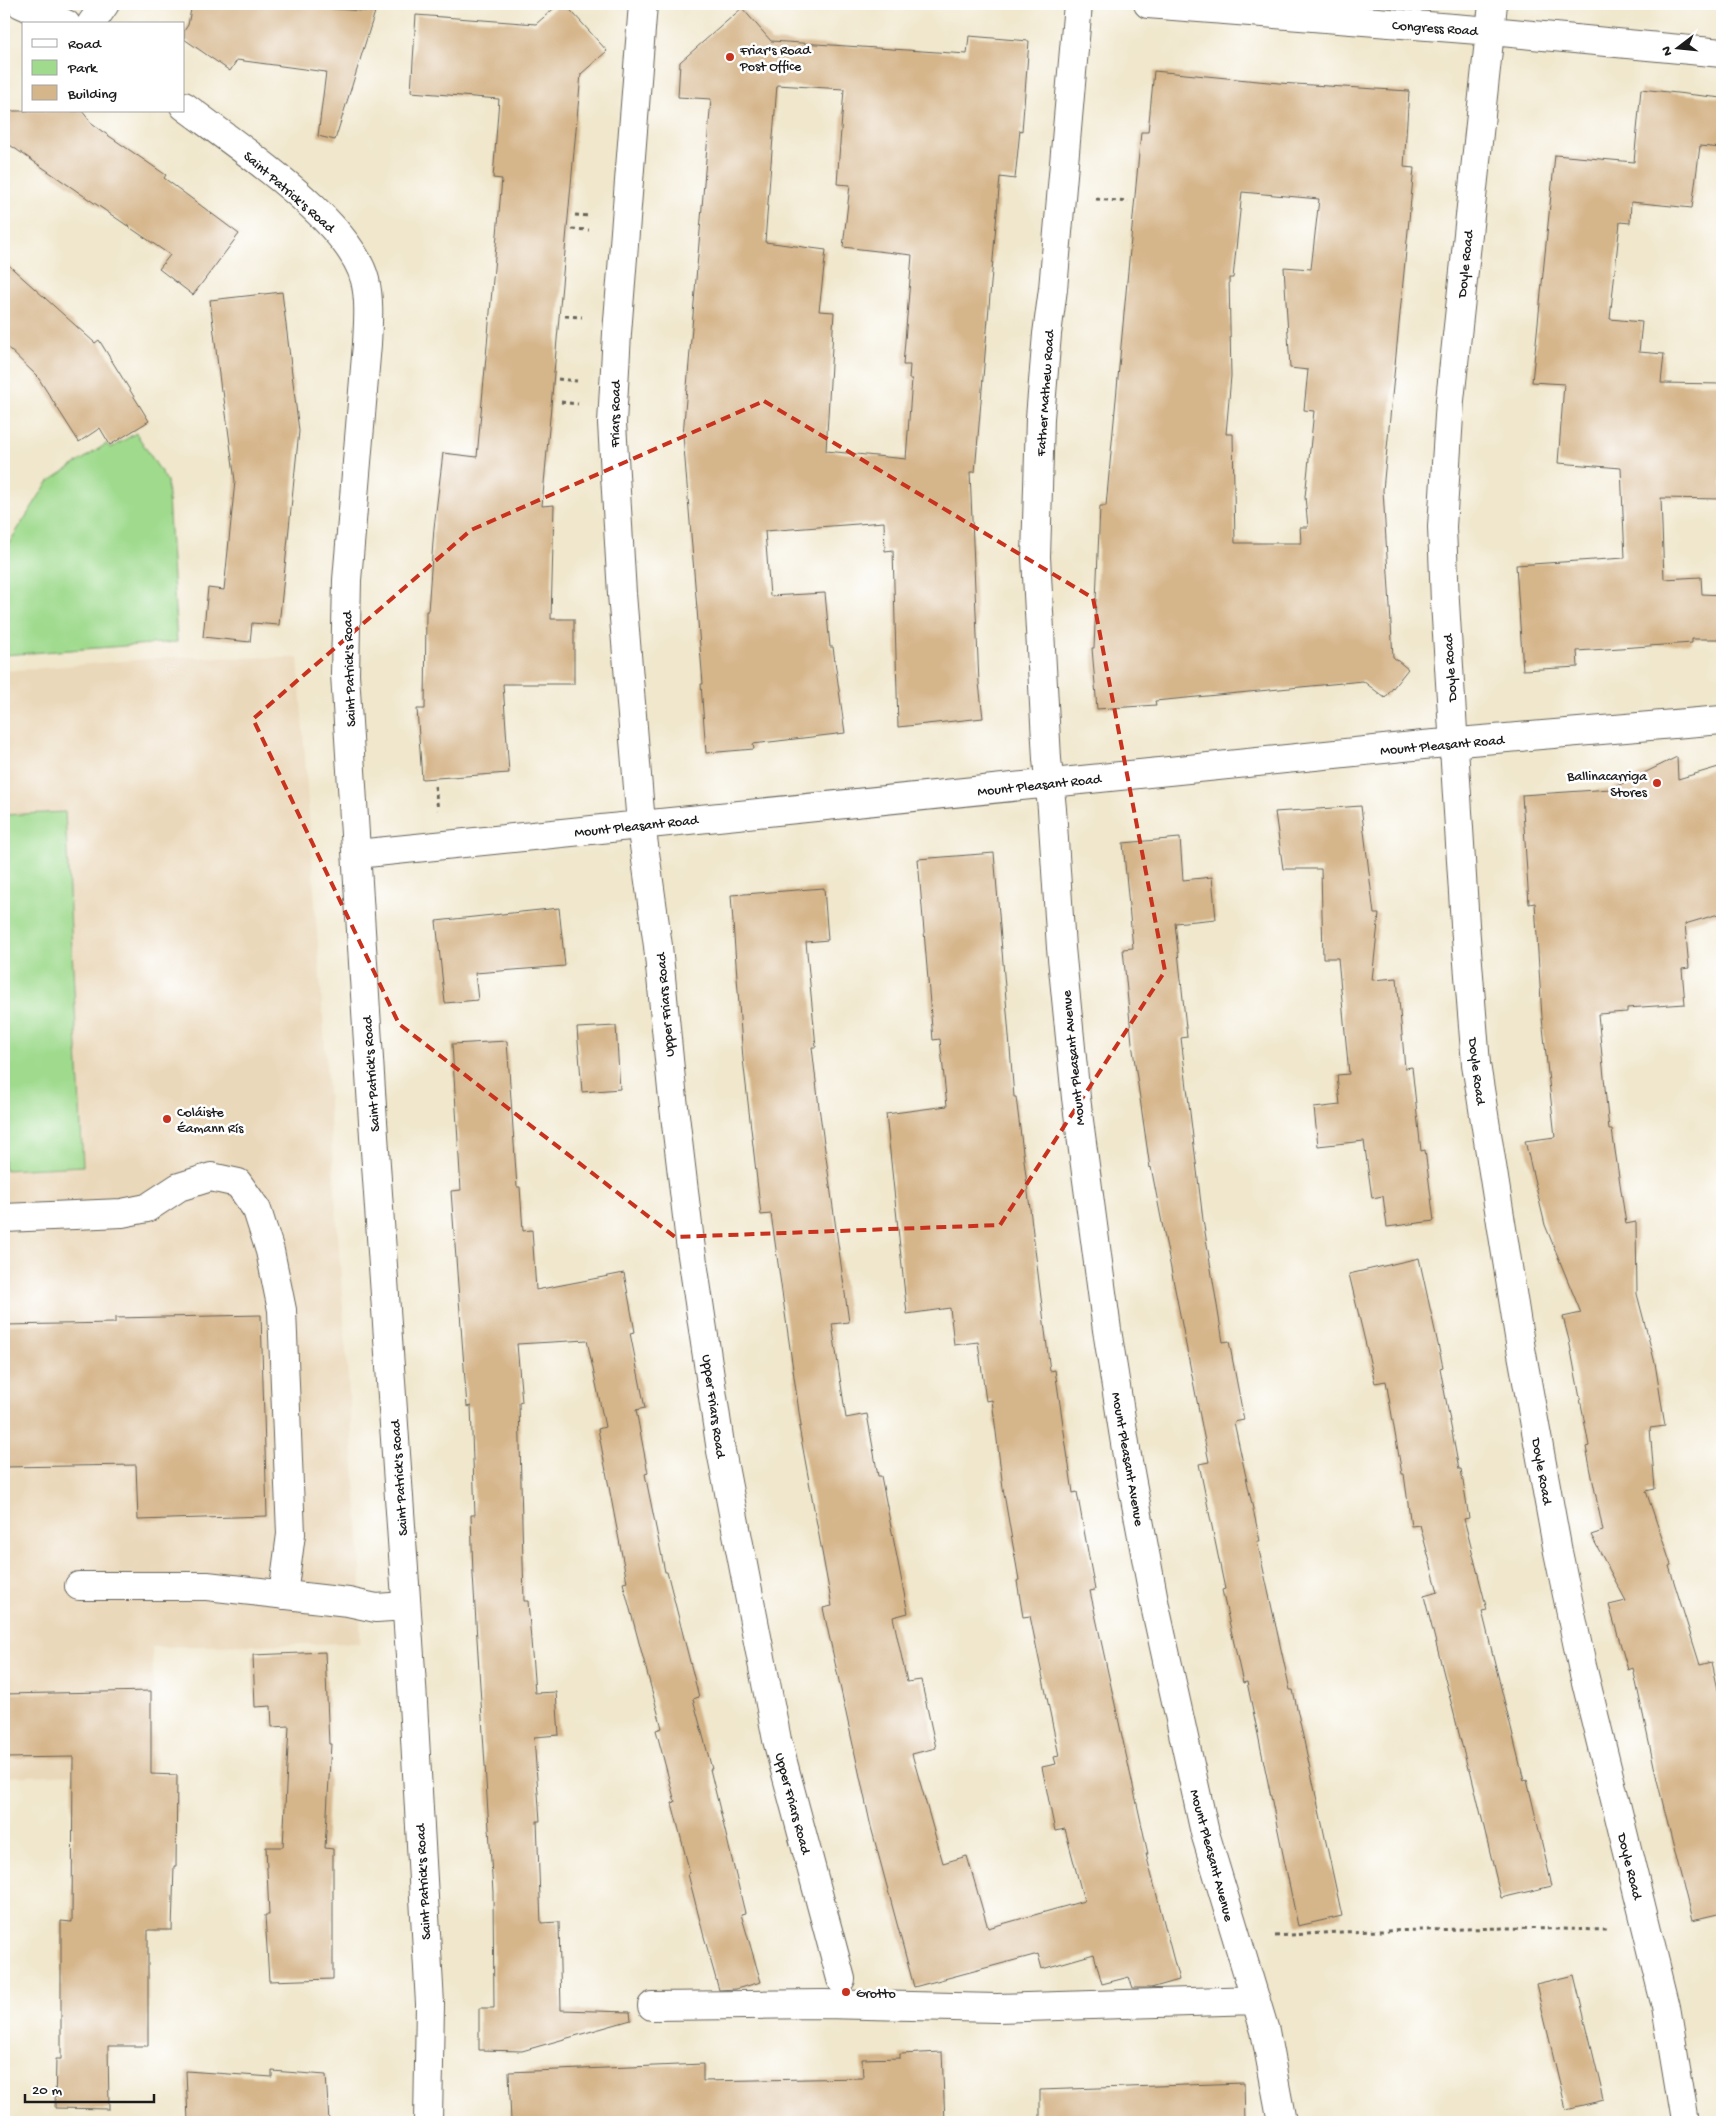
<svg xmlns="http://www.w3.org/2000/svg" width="1726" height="2126" viewBox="0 0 1726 2126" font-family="'Gochi Hand',sans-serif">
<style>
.built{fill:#ead8ba}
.green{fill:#9fda8d;stroke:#5e7b54}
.building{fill:#d5b58a;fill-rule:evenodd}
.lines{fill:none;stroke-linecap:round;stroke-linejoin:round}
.minor-casing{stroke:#66635a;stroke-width:30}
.path{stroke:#66635a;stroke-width:3;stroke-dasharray:4 4;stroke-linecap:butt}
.minor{stroke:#fff;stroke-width:28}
.marked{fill:none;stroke:#c8321e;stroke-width:4;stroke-dasharray:10 6;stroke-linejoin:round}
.poi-dot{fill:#c8321e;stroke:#fff;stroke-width:2}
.labels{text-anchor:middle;stroke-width:5;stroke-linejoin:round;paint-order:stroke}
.street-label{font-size:14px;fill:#1c1c1c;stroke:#fff}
.poi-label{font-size:14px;fill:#1c1c1c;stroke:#fff;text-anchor:start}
</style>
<rect width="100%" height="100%" fill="#fff"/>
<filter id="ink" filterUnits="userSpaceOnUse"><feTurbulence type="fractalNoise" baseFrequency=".02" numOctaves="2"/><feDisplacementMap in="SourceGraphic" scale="10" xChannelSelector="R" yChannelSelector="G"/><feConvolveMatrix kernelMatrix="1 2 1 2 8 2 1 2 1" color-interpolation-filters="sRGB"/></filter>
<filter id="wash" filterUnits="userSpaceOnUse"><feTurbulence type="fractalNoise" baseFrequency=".0096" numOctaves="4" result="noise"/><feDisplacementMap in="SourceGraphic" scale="20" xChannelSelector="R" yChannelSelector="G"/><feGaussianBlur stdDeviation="1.12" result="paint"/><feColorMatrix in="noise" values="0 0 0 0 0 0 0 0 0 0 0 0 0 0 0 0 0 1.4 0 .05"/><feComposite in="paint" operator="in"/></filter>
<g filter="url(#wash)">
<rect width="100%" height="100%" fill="#f0e7cc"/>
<path class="built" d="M 173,657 L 298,658 L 361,1567 L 360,1643 L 152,1647 L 156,1771 L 4,1777 L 4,671 Z"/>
<path class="green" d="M 136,433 L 167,481 L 177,642 L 4,655 L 4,554 L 9,543 L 48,482 L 106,444 L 111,448 Z
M 65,812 L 83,1166 L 4,1170 L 4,815 Z"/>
<g id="blocks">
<path class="building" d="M 192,4 L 271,4 L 375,12 L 335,140 L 318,136 L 326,72 L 237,60 L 230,71 L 184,39 L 184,31 L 188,25 Z
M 559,4 L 565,4 L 607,51 L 581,74 L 542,506 L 554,505 L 551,619 L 574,619 L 574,684 L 503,684 L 509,773 L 422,779 L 417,709 L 425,709 L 426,611 L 428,611 L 434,528 L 443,453 L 477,457 L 502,179 L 493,178 L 499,99 L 411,92 L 416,15 L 536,24 Z
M 742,8 L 771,41 L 967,54 L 969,36 L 1029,41 L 1022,131 L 1020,130 L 1015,179 L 1000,177 L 975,472 L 970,472 L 979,683 L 983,718 L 898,727 L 893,550 L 885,551 L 884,522 L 765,531 L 770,596 L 825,593 L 830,647 L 833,647 L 845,733 L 753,744 L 754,749 L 706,753 L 701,684 L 703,684 L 683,435 L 711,99 L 678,97 L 680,62 ZM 777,85 L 844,89 L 837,184 L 850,185 L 843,247 L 912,255 L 903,365 L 910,365 L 909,379 L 912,379 L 906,459 L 826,451 L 834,312 L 819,311 L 826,250 L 765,242 Z
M 1154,71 L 1279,83 L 1409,91 L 1404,167 L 1414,168 L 1383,490 L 1393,657 L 1408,669 L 1385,698 L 1363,681 L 1155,701 L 1156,705 L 1097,709 L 1092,648 L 1094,648 L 1100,506 L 1106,506 L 1141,132 L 1148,132 ZM 1242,192 L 1319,199 L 1311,269 L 1284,267 L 1290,368 L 1308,370 L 1304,410 L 1314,411 L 1305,497 L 1308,527 L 1300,527 L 1301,543 L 1235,543 L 1233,434 L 1226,434 L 1231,376 L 1229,278 L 1233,278 Z
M 1641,89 L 1722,98 L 1722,148 L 1700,146 L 1692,208 L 1631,202 L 1630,223 L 1620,222 L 1610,319 L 1642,322 L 1639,352 L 1664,354 L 1661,383 L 1722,384 L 1721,499 L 1661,498 L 1664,579 L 1701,577 L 1702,594 L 1722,595 L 1722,639 L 1692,639 L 1692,643 L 1577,651 L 1578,667 L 1523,670 L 1516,565 L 1625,558 L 1621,468 L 1558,463 L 1564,384 L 1532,382 L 1555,155 L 1634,162 Z
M 4,111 L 82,111 L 93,125 L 166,175 L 164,178 L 239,234 L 193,295 L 159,269 L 170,255 L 4,141 Z
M 4,261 L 95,343 L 99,340 L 149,421 L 110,445 L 100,428 L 79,442 L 37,376 L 4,344 Z
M 282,292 L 299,431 L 279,625 L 252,623 L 250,642 L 203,637 L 208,588 L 224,590 L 235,481 L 223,391 L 221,391 L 210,300 Z
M 1677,757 L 1678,779 L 1722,766 L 1722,913 L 1685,924 L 1689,968 L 1682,969 L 1685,1004 L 1627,1008 L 1627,1012 L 1598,1014 L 1609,1130 L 1612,1130 L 1626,1224 L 1636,1222 L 1637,1294 L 1655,1363 L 1665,1426 L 1650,1428 L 1655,1489 L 1646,1491 L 1671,1565 L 1669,1566 L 1700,1665 L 1712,1662 L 1722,1708 L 1722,1913 L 1692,1920 L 1657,1780 L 1633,1668 L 1628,1670 L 1609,1605 L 1626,1601 L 1591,1535 L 1603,1531 L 1586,1447 L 1589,1446 L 1569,1340 L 1563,1317 L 1581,1313 L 1545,1225 L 1525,1141 L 1555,1137 L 1542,1018 L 1535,903 L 1529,904 L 1522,795 L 1611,789 Z
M 1361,806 L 1374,914 L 1379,914 L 1372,980 L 1397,978 L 1405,1068 L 1412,1067 L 1421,1151 L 1425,1150 L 1434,1221 L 1387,1227 L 1383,1196 L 1372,1198 L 1364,1141 L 1318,1146 L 1314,1108 L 1340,1105 L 1337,1075 L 1349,1074 L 1338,958 L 1323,958 L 1321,869 L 1283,869 L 1275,812 Z
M 1180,838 L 1183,880 L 1212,877 L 1216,919 L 1175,923 L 1187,1037 L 1181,1038 L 1203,1220 L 1223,1342 L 1229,1341 L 1244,1420 L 1234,1422 L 1260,1541 L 1257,1541 L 1290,1690 L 1293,1690 L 1342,1916 L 1298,1926 L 1247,1682 L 1243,1683 L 1222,1590 L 1225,1589 L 1199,1464 L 1209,1462 L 1151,1167 L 1150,1168 L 1132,1043 L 1123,949 L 1133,948 L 1123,843 Z
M 994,853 L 1014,1097 L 1016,1097 L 1024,1160 L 1050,1371 L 1055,1370 L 1073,1493 L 1077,1492 L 1095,1590 L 1090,1591 L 1148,1854 L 1146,1854 L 1179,1980 L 1151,1988 L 1133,1988 L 1129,1977 L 1102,1984 L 1094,1954 L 1042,1969 L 1038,1954 L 914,1987 L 871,1827 L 823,1608 L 832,1606 L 799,1427 L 801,1426 L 771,1214 L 761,1215 L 743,1059 L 731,895 L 824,888 L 828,940 L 806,942 L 816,1047 L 812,1047 L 819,1107 L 849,1322 L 832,1324 L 846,1418 L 867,1414 L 878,1476 L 881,1476 L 908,1613 L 893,1617 L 907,1682 L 921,1680 L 936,1748 L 912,1754 L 943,1863 L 967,1856 L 988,1928 L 1084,1901 L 1065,1829 L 1055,1831 L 1042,1767 L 1056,1764 L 1054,1757 L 1059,1756 L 1030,1616 L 1023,1617 L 1017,1581 L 1019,1580 L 1003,1488 L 992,1400 L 986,1401 L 978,1342 L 954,1345 L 950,1308 L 907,1314 L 886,1114 L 947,1106 L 940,1039 L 933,1040 L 918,859 Z
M 559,908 L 565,966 L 475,973 L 478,1000 L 445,1003 L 436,921 Z
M 616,1026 L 620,1089 L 582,1092 L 577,1028 Z
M 507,1041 L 517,1187 L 520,1187 L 523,1231 L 532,1230 L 536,1290 L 624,1273 L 635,1332 L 630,1333 L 645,1408 L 636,1410 L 648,1473 L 645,1474 L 665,1572 L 667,1572 L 699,1697 L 693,1699 L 712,1769 L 710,1769 L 745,1913 L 741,1914 L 761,1982 L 736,1989 L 719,1990 L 703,1933 L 688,1874 L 690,1873 L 672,1803 L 675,1802 L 656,1730 L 662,1728 L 623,1583 L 627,1582 L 598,1429 L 605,1427 L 587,1340 L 517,1344 L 522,1402 L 519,1403 L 524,1601 L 528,1601 L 535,1693 L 556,1692 L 559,1735 L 534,1737 L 540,1821 L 537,1821 L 541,1923 L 559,1922 L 561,2010 L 630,2012 L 631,2020 L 522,2051 L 479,2050 L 479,2008 L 494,2008 L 493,1892 L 473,1575 L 471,1515 L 475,1515 L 471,1406 L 467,1407 L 451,1191 L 461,1190 L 452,1044 Z
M 1419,1258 L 1443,1367 L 1440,1368 L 1459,1469 L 1461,1469 L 1469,1518 L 1464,1519 L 1487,1610 L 1482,1611 L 1524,1781 L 1527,1780 L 1552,1886 L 1501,1898 L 1470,1769 L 1468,1769 L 1424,1596 L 1438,1592 L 1420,1525 L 1411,1526 L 1404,1474 L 1402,1474 L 1386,1381 L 1375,1383 L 1349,1274 Z
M 261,1315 L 267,1516 L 138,1520 L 136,1465 L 4,1467 L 4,1325 L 115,1323 L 115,1318 Z
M 325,1652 L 329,1744 L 331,1744 L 325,1848 L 333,1849 L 333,1979 L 269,1981 L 265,1915 L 269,1915 L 266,1847 L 283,1847 L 289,1726 L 272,1727 L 271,1706 L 255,1707 L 253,1655 Z
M 151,1691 L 151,1774 L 177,1775 L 176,1866 L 174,1866 L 172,1930 L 148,1930 L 148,2046 L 108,2046 L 109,2109 L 55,2108 L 56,2059 L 61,2059 L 61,1921 L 72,1922 L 73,1757 L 4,1758 L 4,1694 Z
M 1574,1975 L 1604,2100 L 1566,2109 L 1536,1984 Z
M 942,2052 L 945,2122 L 511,2122 L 509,2072 L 703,2064 L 703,2081 L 863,2078 L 862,2059 L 900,2058 L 900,2054 Z
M 186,2071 L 272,2077 L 272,2071 L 326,2075 L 329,2122 L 188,2122 Z
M 1244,2083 L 1245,2122 L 1040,2122 L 1040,2090 Z"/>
</g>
</g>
<g filter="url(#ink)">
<use href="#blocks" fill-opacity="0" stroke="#66635a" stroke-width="1"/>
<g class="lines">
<defs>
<path id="minor" d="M 21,4 L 66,24
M 643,4 L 617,333 L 612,423 L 622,594 L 641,824 L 658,946 L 672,1090 L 690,1242 L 721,1451 L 777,1740 L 841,1979
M 1078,4 L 1053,289 L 1047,334 L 1040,418 L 1036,557 L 1047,759 L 1052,809 L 1061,948 L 1076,1098 L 1107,1330 L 1127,1456 L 1155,1606 L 1205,1833 L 1265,2031 L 1282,2122
M 1148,4 L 1491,31 L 1722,53
M 1493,4 L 1450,400 L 1442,527 L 1445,602 L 1465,925 L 1476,1064 L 1520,1343 L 1558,1552 L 1582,1666 L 1666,2007 L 1685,2122
M 91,24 L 105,4
M 184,106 C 233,143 350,220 365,280 C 370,301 368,323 367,344 L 347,580 L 345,674 L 372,1107 L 412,1685 L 430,2004 L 428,2122
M 357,854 L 1423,745 L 1722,720
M 4,1218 L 122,1213 L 147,1208 L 179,1187 L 211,1177 L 238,1183 L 257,1210 L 270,1251 L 282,1310 L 291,1534 L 283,1595
M 79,1586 L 207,1586 L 348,1602 L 376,1608 L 406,1606
M 652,2006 L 824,2004 L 997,2008 L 1256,2000"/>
</defs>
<use href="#minor" class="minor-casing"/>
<path class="path" d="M 1096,199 L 1128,202
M 575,215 L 589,216
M 572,229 L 589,230
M 565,316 L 582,317
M 558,379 L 577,381
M 561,402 L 578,404
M 435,786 L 438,810
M 1275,1936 L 1341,1932 L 1506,1928 L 1609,1930"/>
<use href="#minor" class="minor"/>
</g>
</g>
<path class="marked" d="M 764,401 L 1093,598 L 1165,971 L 1000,1225 L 675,1237 L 399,1024 L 253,719 L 471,530 Z"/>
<g class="poi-dot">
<circle cx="730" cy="57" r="5"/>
<circle cx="1657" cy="783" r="5"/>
<circle cx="167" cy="1119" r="5"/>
<circle cx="846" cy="1992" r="5"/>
</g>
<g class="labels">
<g class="street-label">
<text transform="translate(1435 27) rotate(4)" y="5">Congress Road</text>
<text transform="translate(290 191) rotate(41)" y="5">Saint Patrick's Road</text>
<text transform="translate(1464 264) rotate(-84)" y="5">Doyle Road</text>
<text transform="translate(1044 393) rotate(-86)" y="5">Father Mathew Road</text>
<text transform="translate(614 414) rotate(-89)" y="5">Friars Road</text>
<text transform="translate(1449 668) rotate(-94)" y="5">Doyle Road</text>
<text transform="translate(348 669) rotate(-92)" y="5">Saint Patrick's Road</text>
<text transform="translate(1442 744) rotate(-5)" y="5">Mount Pleasant Road</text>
<text transform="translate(1039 784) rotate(-6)" y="5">Mount Pleasant Road</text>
<text transform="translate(636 825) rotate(-6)" y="5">Mount Pleasant Road</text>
<text transform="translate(664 1005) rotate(-95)" y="5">Upper Friars Road</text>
<text transform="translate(1072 1058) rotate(-96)" y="5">Mount Pleasant Avenue</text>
<text transform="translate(1478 1071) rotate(83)" y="5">Doyle Road</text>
<text transform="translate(370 1074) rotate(-94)" y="5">Saint Patrick's Road</text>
<text transform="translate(715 1406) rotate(82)" y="5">Upper Friars Road</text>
<text transform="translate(1129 1459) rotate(80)" y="5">Mount Pleasant Avenue</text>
<text transform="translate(1543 1471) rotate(80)" y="5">Doyle Road</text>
<text transform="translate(398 1478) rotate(-94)" y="5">Saint Patrick's Road</text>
<text transform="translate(794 1803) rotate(75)" y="5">Upper Friars Road</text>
<text transform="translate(1213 1855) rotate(75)" y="5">Mount Pleasant Avenue</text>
<text transform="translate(1631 1866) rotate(76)" y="5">Doyle Road</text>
<text transform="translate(422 1882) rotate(-93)" y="5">Saint Patrick's Road</text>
</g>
<g class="poi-label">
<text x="740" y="54">Friar's Road<tspan x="740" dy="16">Post Office</tspan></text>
<text x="1647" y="780" text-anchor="end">Ballinacarriga<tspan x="1647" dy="16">Stores</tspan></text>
<text x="177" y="1116">Coláiste<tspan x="177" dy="16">Éamann Rís</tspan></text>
<text x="856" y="1997">Grotto</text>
</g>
</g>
<rect width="1726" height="2126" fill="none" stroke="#fff" stroke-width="20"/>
<rect x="22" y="22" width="162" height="90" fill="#ffffff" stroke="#a4a4a4"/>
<rect x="32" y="39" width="25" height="8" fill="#ffffff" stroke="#a4a4a4"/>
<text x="68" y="48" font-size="15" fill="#1c1c1c">Road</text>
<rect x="32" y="60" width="25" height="15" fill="#9fda8d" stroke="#a4a4a4"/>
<text x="68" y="72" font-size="15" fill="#1c1c1c">Park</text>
<rect x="32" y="85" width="25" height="15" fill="#d5b58a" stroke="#a4a4a4"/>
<text x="68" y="98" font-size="15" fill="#1c1c1c">Building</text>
<g transform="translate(1678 48) rotate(254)" stroke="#ffffff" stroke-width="4" paint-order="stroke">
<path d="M0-4L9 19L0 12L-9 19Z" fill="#1c1c1c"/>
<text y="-8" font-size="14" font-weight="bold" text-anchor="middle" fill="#1c1c1c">N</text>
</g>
<path d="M25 2094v8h129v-8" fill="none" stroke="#1c1c1c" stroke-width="2.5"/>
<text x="32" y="2094" font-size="15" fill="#1c1c1c" stroke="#ffffff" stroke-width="4" paint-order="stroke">20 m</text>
</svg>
